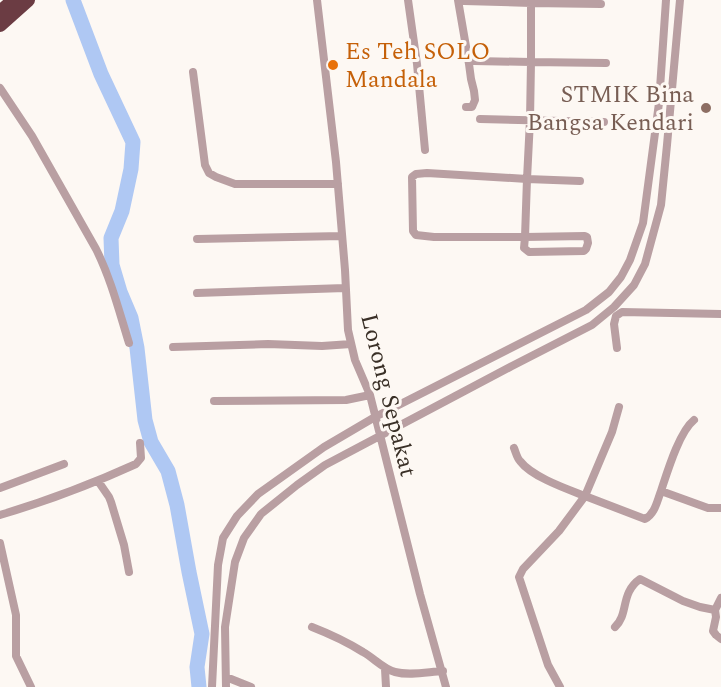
<svg xmlns="http://www.w3.org/2000/svg" width="721" height="687" viewBox="0 0 721 687" font-family="Spectral,serif">
<style>
.lines{fill:none;stroke-linecap:round;stroke-linejoin:round}
.river{stroke:#afc8f3;stroke-width:15}
.street{stroke:#b99fa2;stroke-width:8}
.highway{stroke:#6b3c43;stroke-width:14}
.food-dot{fill:#e8710a;stroke:#fdf8f3;stroke-width:2}
.education-dot{fill:#8d6e63;stroke:#fdf8f3;stroke-width:2}
.labels{text-anchor:middle;stroke-width:6;stroke-linejoin:round;paint-order:stroke}
.food-label{font-size:24px;fill:#c56008;stroke:#fdf8f3;text-anchor:start}
.education-label{font-size:24px;fill:#785e54;stroke:#fdf8f3;text-anchor:end}
.street-label{font-size:24px;fill:#3a3027;stroke:#fdf8f3}
</style>
<rect width="100%" height="100%" fill="#fdf8f3"/>
<g class="lines">
<path class="river" d="M 73,0 L 101,74 L 133,142 L 131,169 L 122,211 L 111,238 L 112,265 L 120,292 L 131,318 L 137,348 L 145,420 L 151,442 L 168,471 L 177,505 L 189,572 L 202,634 L 197,667 L 199,687"/>
<path class="street" d="M 317,0 L 336,162 L 345,270 L 348,330 L 355,360 L 370,395 L 420,594 L 446,687
M 408,0 L 417,64 L 425,150
M 458,0 L 469,64 L 471,79 L 474,91 L 475,100 L 472,107 L 466,107
M 464,1 L 531,3 L 601,4
M 474,61 L 531,62 L 531,0
M 193,72 L 205,165 L 209,173 L 216,177 L 235,184 L 338,184
M 0,88 L 32,136 L 96,249 C 111,279 119,311 129,343
M 480,119 L 604,122
M 427,173 L 527,179 L 525,237 L 434,237 L 416,235 L 413,231 L 412,177 L 416,174 Z
M 580,181 L 527,179 L 530,120 L 531,62 L 606,63
M 585,236 L 587,237 L 588,243 L 586,249 L 584,251 L 529,252 L 524,248 L 525,237 Z
M 197,239 L 342,236
M 197,293 L 345,288
M 173,347 L 268,344 L 322,346 L 351,344
M 617,348 L 614,324 L 616,316 L 622,312 L 721,314
M 214,401 L 346,400 L 370,395
M 514,448 C 516,453 517,458 520,461 C 532,477 567,489 585,496 L 612,432 L 619,407
M 98,481 L 109,497 L 111,502 L 124,545 L 129,572
M 0,488 L 64,464
M 661,491 C 667,473 679,432 694,420
M 0,515 C 47,501 92,484 136,464 L 141,458 L 140,443
M 0,543 L 16,615 L 16,656 L 31,687
M 715,610 L 716,617 L 713,631 L 716,635 L 721,639
M 312,627 C 330,634 347,642 363,652 C 374,658 383,669 395,672 C 410,676 427,672 443,671
M 615,627 C 629,614 620,593 640,579 L 683,601 L 700,607 L 715,610 L 721,598
M 385,669 L 386,687
M 226,677 L 251,687
M 212,687 L 218,565 L 223,538 L 237,516 L 258,494 L 324,447 L 375,417 L 586,310 L 609,292 L 621,277 L 630,260 L 643,223 L 659,103 L 666,0
M 226,687 L 225,627 L 235,562 L 244,538 L 261,514 L 297,485 L 325,465 L 512,366 L 592,325 L 614,307 L 634,285 L 645,264 L 661,205 L 667,145 L 680,0
M 560,687 L 548,665 L 519,577 L 523,569 L 559,531 L 585,496 L 645,519 C 655,514 657,501 661,491 L 708,508 L 721,508"/>
<path class="highway" d="M 0,12 L 14,0
M 0,25 L 28,0"/>
</g>
<circle class="food-dot" cx="333" cy="65" r="6"/>
<circle class="education-dot" cx="706" cy="108" r="6"/>
<g class="labels">
<g class="food-label">
<text x="345" y="59">Es Teh SOLO<tspan x="345" dy="28">Mandala</tspan></text>
</g>
<g class="education-label">
<text x="694" y="102">STMIK Bina<tspan x="694" dy="28">Bangsa Kendari</tspan></text>
</g>
<g class="street-label">
<text transform="translate(389 395) rotate(76)" y="8">Lorong Sepakat</text>
</g>
</g>
</svg>
